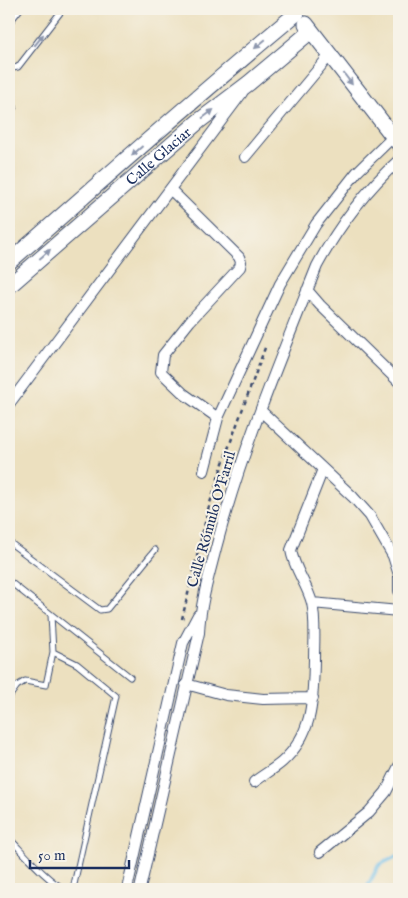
<svg xmlns="http://www.w3.org/2000/svg" width="408" height="898" viewBox="0 0 408 898" font-family="'IM FELL English',serif">
<style>
.lines{fill:none;stroke-linecap:round;stroke-linejoin:round}
.stream{stroke:#6dbde8;stroke-width:4}
.lane-casing{stroke:#3a4a6d;stroke-width:7}
.street-casing{stroke:#3a4a6d;stroke-width:12}
.secondary-casing{stroke:#3a4a6d;stroke-width:17}
.path{stroke:#3a4a6d;stroke-width:2.5;stroke-dasharray:4 4;stroke-linecap:butt}
.lane{stroke:#fff;stroke-width:5}
.street{stroke:#fff;stroke-width:10}
.secondary{stroke:#fff;stroke-width:15}
.oneway{fill:#8d97ae}
.labels{text-anchor:middle;stroke-width:4;stroke-linejoin:round;paint-order:stroke}
.street-label{font-size:15px;fill:#1b2f5e;stroke:#f7f3e8}
</style>
<rect width="100%" height="100%" fill="#f7f3e8"/>
<filter id="ink" filterUnits="userSpaceOnUse"><feTurbulence type="fractalNoise" baseFrequency=".02" numOctaves="2"/><feDisplacementMap in="SourceGraphic" scale="10" xChannelSelector="R" yChannelSelector="G"/><feConvolveMatrix kernelMatrix="1 2 1 2 8 2 1 2 1" color-interpolation-filters="sRGB"/></filter>
<filter id="wash" filterUnits="userSpaceOnUse"><feTurbulence type="fractalNoise" baseFrequency=".0096" numOctaves="4" result="noise"/><feDisplacementMap in="SourceGraphic" scale="20" xChannelSelector="R" yChannelSelector="G"/><feGaussianBlur stdDeviation="1.12" result="paint"/><feColorMatrix in="noise" values="0 0 0 0 0 0 0 0 0 0 0 0 0 0 0 0 0 1.4 0 .05"/><feComposite in="paint" operator="in"/></filter>
<g filter="url(#wash)">
<rect width="100%" height="100%" fill="#ece0bf"/>
<g class="lines">
<path class="stream" d="M 366,889 L 379,865 L 399,855"/>
</g>
</g>
<g filter="url(#ink)">
<g class="lines">
<defs>
<path id="lane" d="M 9,23 L 20,9
M 9,64 L 13,68 L 18,67 L 63,9
M 9,113 L 14,107
M 391,168 L 399,176
M 9,542 L 100,610 L 107,609 L 155,550
M 9,581 L 130,677
M 51,615 L 53,652 L 77,664 L 116,696 L 73,889
M 9,697 L 17,686 L 25,681 L 46,685 L 53,652
M 9,838 C 23,852 48,882 65,889"/>
<path id="street" d="M 245,157 L 330,55
M 170,189 L 239,257 L 241,262 L 240,267 L 190,321 L 163,355 L 161,372 L 184,394 L 218,418
M 307,290 L 320,305 L 399,382
M 9,404 L 242,93
M 261,411 L 353,497 L 370,516 L 393,556 L 399,575 L 399,591
M 204,471 L 218,418 L 280,284 L 316,224 L 357,172 L 399,131
M 312,603 L 399,611
M 186,684 L 226,695 L 263,699 L 313,698
M 254,782 C 263,775 274,769 282,762 C 314,733 313,699 314,660 C 314,642 316,621 312,603 C 307,584 294,569 291,550 L 323,469
M 320,852 L 369,812 L 386,792 L 399,766
M 127,889 L 183,643 L 198,615
M 140,889 L 199,633 C 200,604 209,576 216,548 C 241,452 280,359 317,266 C 338,227 366,190 399,160"/>
<g id="secondary">
<path d="M 306,24 L 399,144"/>
<path d="M 9,262 C 104,179 199,94 297,13"/>
<path id="s1" d="M 9,286 L 199,121 L 249,83 L 311,31"/>
</g>
</defs>
<use href="#lane" class="lane-casing"/>
<use href="#street" class="street-casing"/>
<use href="#secondary" class="secondary-casing"/>
<path class="path" d="M 182,619 L 209,506 L 224,460 L 266,345"/>
<use href="#lane" class="lane"/>
<use href="#street" class="street"/>
<use href="#secondary" class="secondary"/>
</g>
<defs><path id="oneway-solid" d="M-6-.8H1V-3.2L6.5 0L1 3.2V.8H-6Z" transform="scale(1.25)"/></defs>
<g class="oneway">
<use href="#oneway-solid" transform="translate(39 40) rotate(-52)"/>
<use href="#oneway-solid" transform="translate(260 44) rotate(140)"/>
<use href="#oneway-solid" transform="translate(348 79) rotate(53)"/>
<use href="#oneway-solid" transform="translate(208 114) rotate(-37)"/>
<use href="#oneway-solid" transform="translate(137 151) rotate(138)"/>
<use href="#oneway-solid" transform="translate(45 254) rotate(-41)"/>
</g>
</g>
<g class="labels">
<g class="street-label">
<text dy="5" stroke="none"><textPath href="#s1" startOffset="198">Calle Glaciar</textPath></text>
<text transform="translate(211 519) rotate(-74)" y="5">Calle Rómulo O'Farril</text>
</g>
</g>
<rect width="408" height="898" fill="none" stroke="#f7f3e8" stroke-width="30"/>
<path d="M30 860v8h99v-8" fill="none" stroke="#1b2f5e" stroke-width="2.5"/>
<text x="38" y="860" font-size="15" fill="#1b2f5e" stroke="#f7f3e8" stroke-width="4" paint-order="stroke">50 m</text>
</svg>
